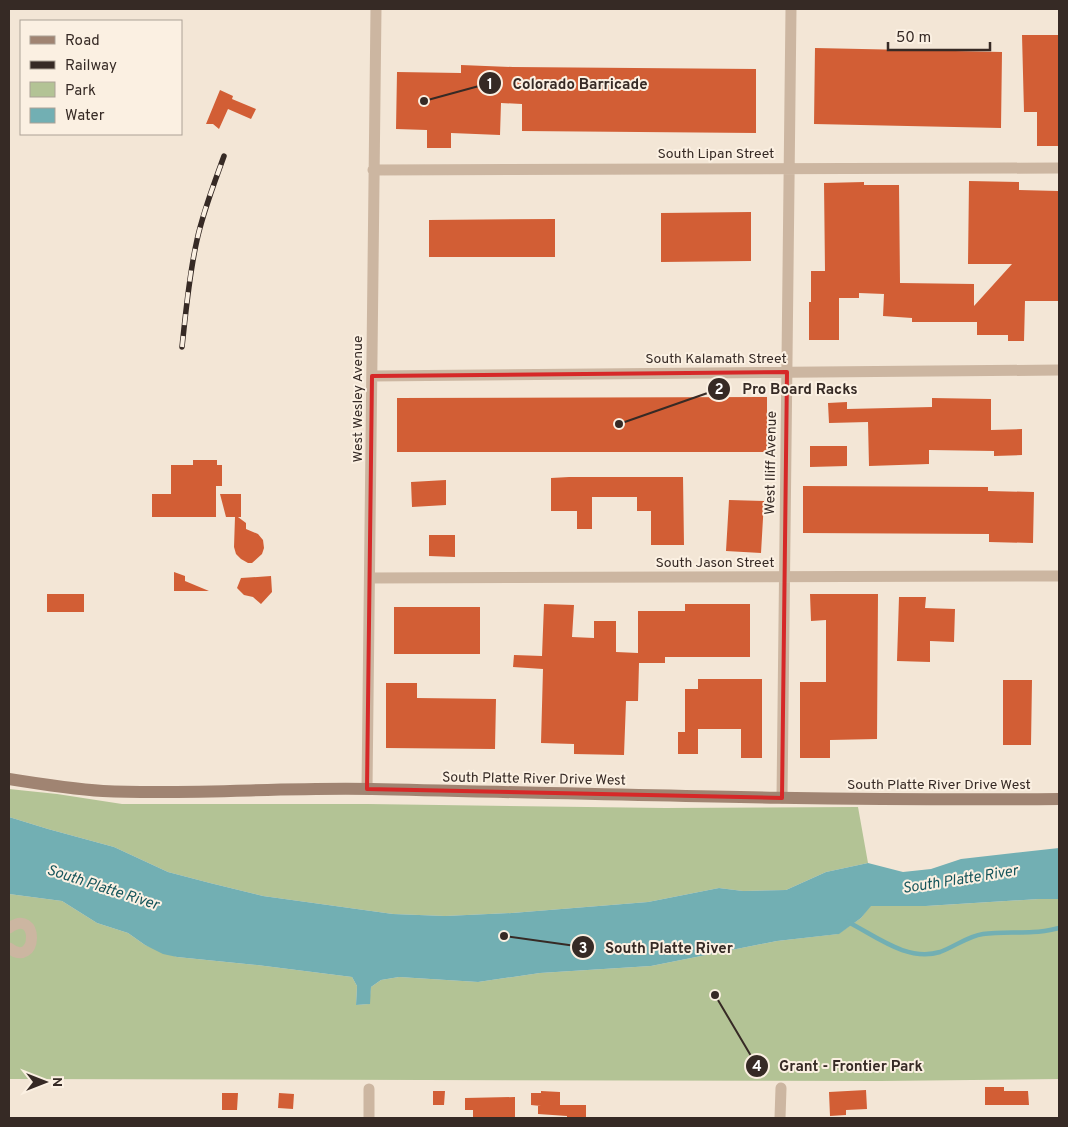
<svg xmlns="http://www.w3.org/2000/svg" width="1068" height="1127" viewBox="0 0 1068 1127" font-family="Overpass,sans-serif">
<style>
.green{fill:#b3c395}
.water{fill:#72afb3}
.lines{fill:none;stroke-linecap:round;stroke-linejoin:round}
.stream{stroke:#72afb3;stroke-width:4.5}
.building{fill:#d25e35}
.street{stroke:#ccb6a1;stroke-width:11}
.secondary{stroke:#a08472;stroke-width:12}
.rail-casing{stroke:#362a25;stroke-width:5.5}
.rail{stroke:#fbf0e2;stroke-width:4;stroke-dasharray:11;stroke-linecap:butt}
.marked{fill:none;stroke:#d62828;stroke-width:4;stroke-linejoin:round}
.labels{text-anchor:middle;stroke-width:4;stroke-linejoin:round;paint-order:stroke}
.street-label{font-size:14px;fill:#362a25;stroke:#fbf0e2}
.water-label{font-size:15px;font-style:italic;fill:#16555b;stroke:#fbf0e2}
.leader{fill:none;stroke:#362a25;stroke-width:2}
.callout-dot{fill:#362a25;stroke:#fbf0e2;stroke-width:2}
.mark-label{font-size:15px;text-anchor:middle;font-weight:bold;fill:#fff}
.callout-label{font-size:15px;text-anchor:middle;font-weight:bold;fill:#362a25;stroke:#fbf0e2;stroke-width:4;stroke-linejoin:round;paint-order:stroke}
</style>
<rect width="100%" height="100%" fill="#f3e6d6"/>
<path class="green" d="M 9,789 L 57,794 L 122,804 L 368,804 L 665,808 L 858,807 L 868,863 L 826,872 L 786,890 L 743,891 L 719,888 L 648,902 L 512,913 L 445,916 L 393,914 L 263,896 L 210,883 L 168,872 L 114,847 L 48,829 L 9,817 Z
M 9,894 L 62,901 L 97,923 L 128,933 L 145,945 L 177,957 L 257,965 L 352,977 L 357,986 L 356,1005 L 369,1004 L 371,987 L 381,980 L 399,977 L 478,982 L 540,973 L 651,966 L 777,941 L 838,934 L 861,918 L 870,906 L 926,906 L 1039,899 L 1059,899 L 1059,1079 L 880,1081 L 9,1079 Z"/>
<path class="water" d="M 9,817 L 48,829 L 114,847 L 168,872 L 210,883 L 263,896 L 393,914 L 445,916 L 512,913 L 648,902 L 719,888 L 743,891 L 786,890 L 826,872 L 868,863 L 903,872 L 931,869 L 961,859 L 1059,848 L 1059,899 L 1039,899 L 926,906 L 871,906 L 861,918 L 839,934 L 777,941 L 651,966 L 540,973 L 478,982 L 399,977 L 381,980 L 371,987 L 370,1004 L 356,1005 L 357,986 L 352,977 L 257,965 L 177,957 L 163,954 L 145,945 L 128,933 L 97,923 L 62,901 L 9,894 Z"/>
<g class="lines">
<path class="stream" d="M 848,922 C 876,936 907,962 940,952 C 954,947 968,936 983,934 C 999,932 1016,933 1033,932 C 1041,932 1051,930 1059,928"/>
</g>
<path class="building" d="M 1022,35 L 1059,35 L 1059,146 L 1037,146 L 1037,112 L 1024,112 Z
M 815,48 L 1002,52 L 1001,128 L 814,124 Z
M 461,65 L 513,67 L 756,69 L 756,133 L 522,131 L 522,104 L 501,103 L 500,135 L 451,133 L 451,148 L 427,148 L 427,130 L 396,129 L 397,72 L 461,73 Z
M 220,90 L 233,96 L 232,99 L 256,109 L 251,119 L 228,109 L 219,129 L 213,124 L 206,124 Z
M 969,181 L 1019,182 L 1019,190 L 1058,191 L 1059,301 L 1025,301 L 1024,341 L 1008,341 L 1008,335 L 977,335 L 977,322 L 912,322 L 912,318 L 883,316 L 884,294 L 859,293 L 859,298 L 839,298 L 839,340 L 809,340 L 809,302 L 811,302 L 811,271 L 825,271 L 824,183 L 864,182 L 864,185 L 899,185 L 900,283 L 974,284 L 974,306 L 1012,264 L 968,264 Z
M 751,212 L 751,261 L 661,262 L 661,213 Z
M 555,219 L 555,257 L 429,257 L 429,220 Z
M 767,397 L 767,452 L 397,452 L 397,398 Z
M 932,398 L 991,399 L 991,430 L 1022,429 L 1022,455 L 994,456 L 994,451 L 929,450 L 929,464 L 869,466 L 868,422 L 829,423 L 828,403 L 847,402 L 847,409 L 932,407 Z
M 810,446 L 847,446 L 847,466 L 810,467 Z
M 193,460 L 217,460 L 217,465 L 222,465 L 222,486 L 216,486 L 216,517 L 152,517 L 152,494 L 171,494 L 171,465 L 193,465 Z
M 569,477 L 683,477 L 684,545 L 651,545 L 651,511 L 637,511 L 637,497 L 592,497 L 592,529 L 577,529 L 577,511 L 551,511 L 551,478 Z
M 446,480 L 446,505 L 412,507 L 411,482 Z
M 803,486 L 988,487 L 988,491 L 1034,492 L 1033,543 L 989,542 L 989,534 L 803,533 Z
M 220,494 L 241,494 L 241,517 L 238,517 L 246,523 L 246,529 L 258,534 L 263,540 L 264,548 L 262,554 L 252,563 L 248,563 L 241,559 L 236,554 L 234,547 L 235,517 L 226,517 Z
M 729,500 L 764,501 L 761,553 L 726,551 Z
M 429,535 L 455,535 L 455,557 L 429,556 Z
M 174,572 L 185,576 L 185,581 L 209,591 L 174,591 Z
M 271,576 L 272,592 L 261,604 L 253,597 L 244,595 L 237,588 L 241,578 Z
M 47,594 L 84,594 L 84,612 L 47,612 Z
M 810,594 L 878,594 L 877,739 L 830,740 L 830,758 L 800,758 L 800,682 L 826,682 L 826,620 L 811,621 Z
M 899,597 L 926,597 L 925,608 L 955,609 L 954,642 L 930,641 L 930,662 L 897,661 Z
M 544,604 L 574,605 L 572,637 L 594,638 L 594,621 L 616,621 L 616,652 L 638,653 L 638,611 L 685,611 L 685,604 L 750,604 L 750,657 L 665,657 L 665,663 L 639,663 L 638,701 L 626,701 L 624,755 L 574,754 L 574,744 L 541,743 L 543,669 L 513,667 L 514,655 L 542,656 Z
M 394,607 L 480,607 L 480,654 L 394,654 Z
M 698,679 L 762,679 L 762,758 L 741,758 L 741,729 L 698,729 L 698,754 L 678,754 L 678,732 L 685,732 L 685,689 L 698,689 Z
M 1003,680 L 1032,680 L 1031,745 L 1003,745 Z
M 386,683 L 417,683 L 417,698 L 496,699 L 495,749 L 386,748 Z
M 985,1087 L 1004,1087 L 1004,1091 L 1028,1091 L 1029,1105 L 985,1105 Z
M 866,1090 L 867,1109 L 846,1110 L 846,1115 L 830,1116 L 829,1092 Z
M 433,1091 L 445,1091 L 444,1105 L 433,1105 Z
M 541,1091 L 560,1092 L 560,1105 L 586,1105 L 586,1118 L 567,1118 L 567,1116 L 538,1114 L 538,1106 L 541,1106 L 531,1105 L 531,1093 L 541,1093 Z
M 222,1093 L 238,1093 L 237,1110 L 222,1110 Z
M 279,1093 L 294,1094 L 293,1109 L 278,1108 Z
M 515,1097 L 515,1118 L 473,1118 L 473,1110 L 465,1110 L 465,1098 Z"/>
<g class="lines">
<path class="street" d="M 373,170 L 1059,168
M 372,376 L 1059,370
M 370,578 L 1059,576
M 367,789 L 376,9
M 782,798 L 791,9
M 9,928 C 40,906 38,970 9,948
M 369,1118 L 369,1089
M 780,1118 L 781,1088"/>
<path class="secondary" d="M 9,779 C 40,784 71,789 103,791 C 193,795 283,787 372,789 C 601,794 830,801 1059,799"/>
<defs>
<path id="rail" d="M 182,347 C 186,311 189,275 197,240 C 203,212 214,184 224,156"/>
</defs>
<use href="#rail" class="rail-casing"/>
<use href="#rail" class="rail"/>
</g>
<path class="marked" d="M 787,372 L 782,798 L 367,789 L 372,376 Z"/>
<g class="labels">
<g class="street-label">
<text x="716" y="158">South Lipan Street</text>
<text x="716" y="363">South Kalamath Street</text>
<text transform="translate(357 399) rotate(-90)" y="5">West Wesley Avenue</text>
<text transform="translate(770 463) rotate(-89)" y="5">West Iliff Avenue</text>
<text x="715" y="567">South Jason Street</text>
<text transform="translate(534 778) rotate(1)" y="5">South Platte River Drive West</text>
<text x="939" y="789">South Platte River Drive West</text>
</g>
<g class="water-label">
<text transform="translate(960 879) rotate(-9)" y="5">South Platte River</text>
<text transform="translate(103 887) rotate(18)" y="5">South Platte River</text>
</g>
</g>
<path class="leader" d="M424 101L490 83M619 424L719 389M504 936L583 947M715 995L757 1066"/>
<g class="callout-dot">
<circle cx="424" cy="101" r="5"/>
<circle cx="619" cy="424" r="5"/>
<circle cx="504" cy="936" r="5"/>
<circle cx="715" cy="995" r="5"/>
<circle cx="490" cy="83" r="12"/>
<circle cx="719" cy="389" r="12"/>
<circle cx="583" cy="947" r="12"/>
<circle cx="757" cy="1066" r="12"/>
</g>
<g class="mark-label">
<text x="490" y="89">1</text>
<text x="719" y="394">2</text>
<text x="583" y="953">3</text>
<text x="757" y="1071">4</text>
</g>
<g class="callout-label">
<text x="580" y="89">Colorado Barricade</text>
<text x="800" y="394">Pro Board Racks</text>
<text x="669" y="953">South Platte River</text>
<text x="851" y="1071">Grant - Frontier Park</text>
</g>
<rect width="1068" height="1127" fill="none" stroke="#362a25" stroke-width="20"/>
<rect x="20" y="20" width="162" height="115" fill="#fbf0e2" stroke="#aca196"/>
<rect x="30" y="36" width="25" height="8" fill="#a08472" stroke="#aca196"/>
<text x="65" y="45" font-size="15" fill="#362a25">Road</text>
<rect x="30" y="61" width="25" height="8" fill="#362a25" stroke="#aca196"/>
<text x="65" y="70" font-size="15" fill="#362a25">Railway</text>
<rect x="30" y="82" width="25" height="15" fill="#b3c395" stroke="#aca196"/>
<text x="65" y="95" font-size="15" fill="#362a25">Park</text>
<rect x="30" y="108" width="25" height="15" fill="#72afb3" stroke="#aca196"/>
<text x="65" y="120" font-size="15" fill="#362a25">Water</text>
<g transform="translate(45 1082) rotate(90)" stroke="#fbf0e2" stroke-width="4" paint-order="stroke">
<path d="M0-4L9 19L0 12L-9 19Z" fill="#362a25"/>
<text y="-8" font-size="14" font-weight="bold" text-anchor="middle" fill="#362a25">N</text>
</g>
<path d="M888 42v8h102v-8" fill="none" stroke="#362a25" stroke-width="2.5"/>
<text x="896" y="42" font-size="15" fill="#362a25" stroke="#fbf0e2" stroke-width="4" paint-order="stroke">50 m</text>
</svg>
